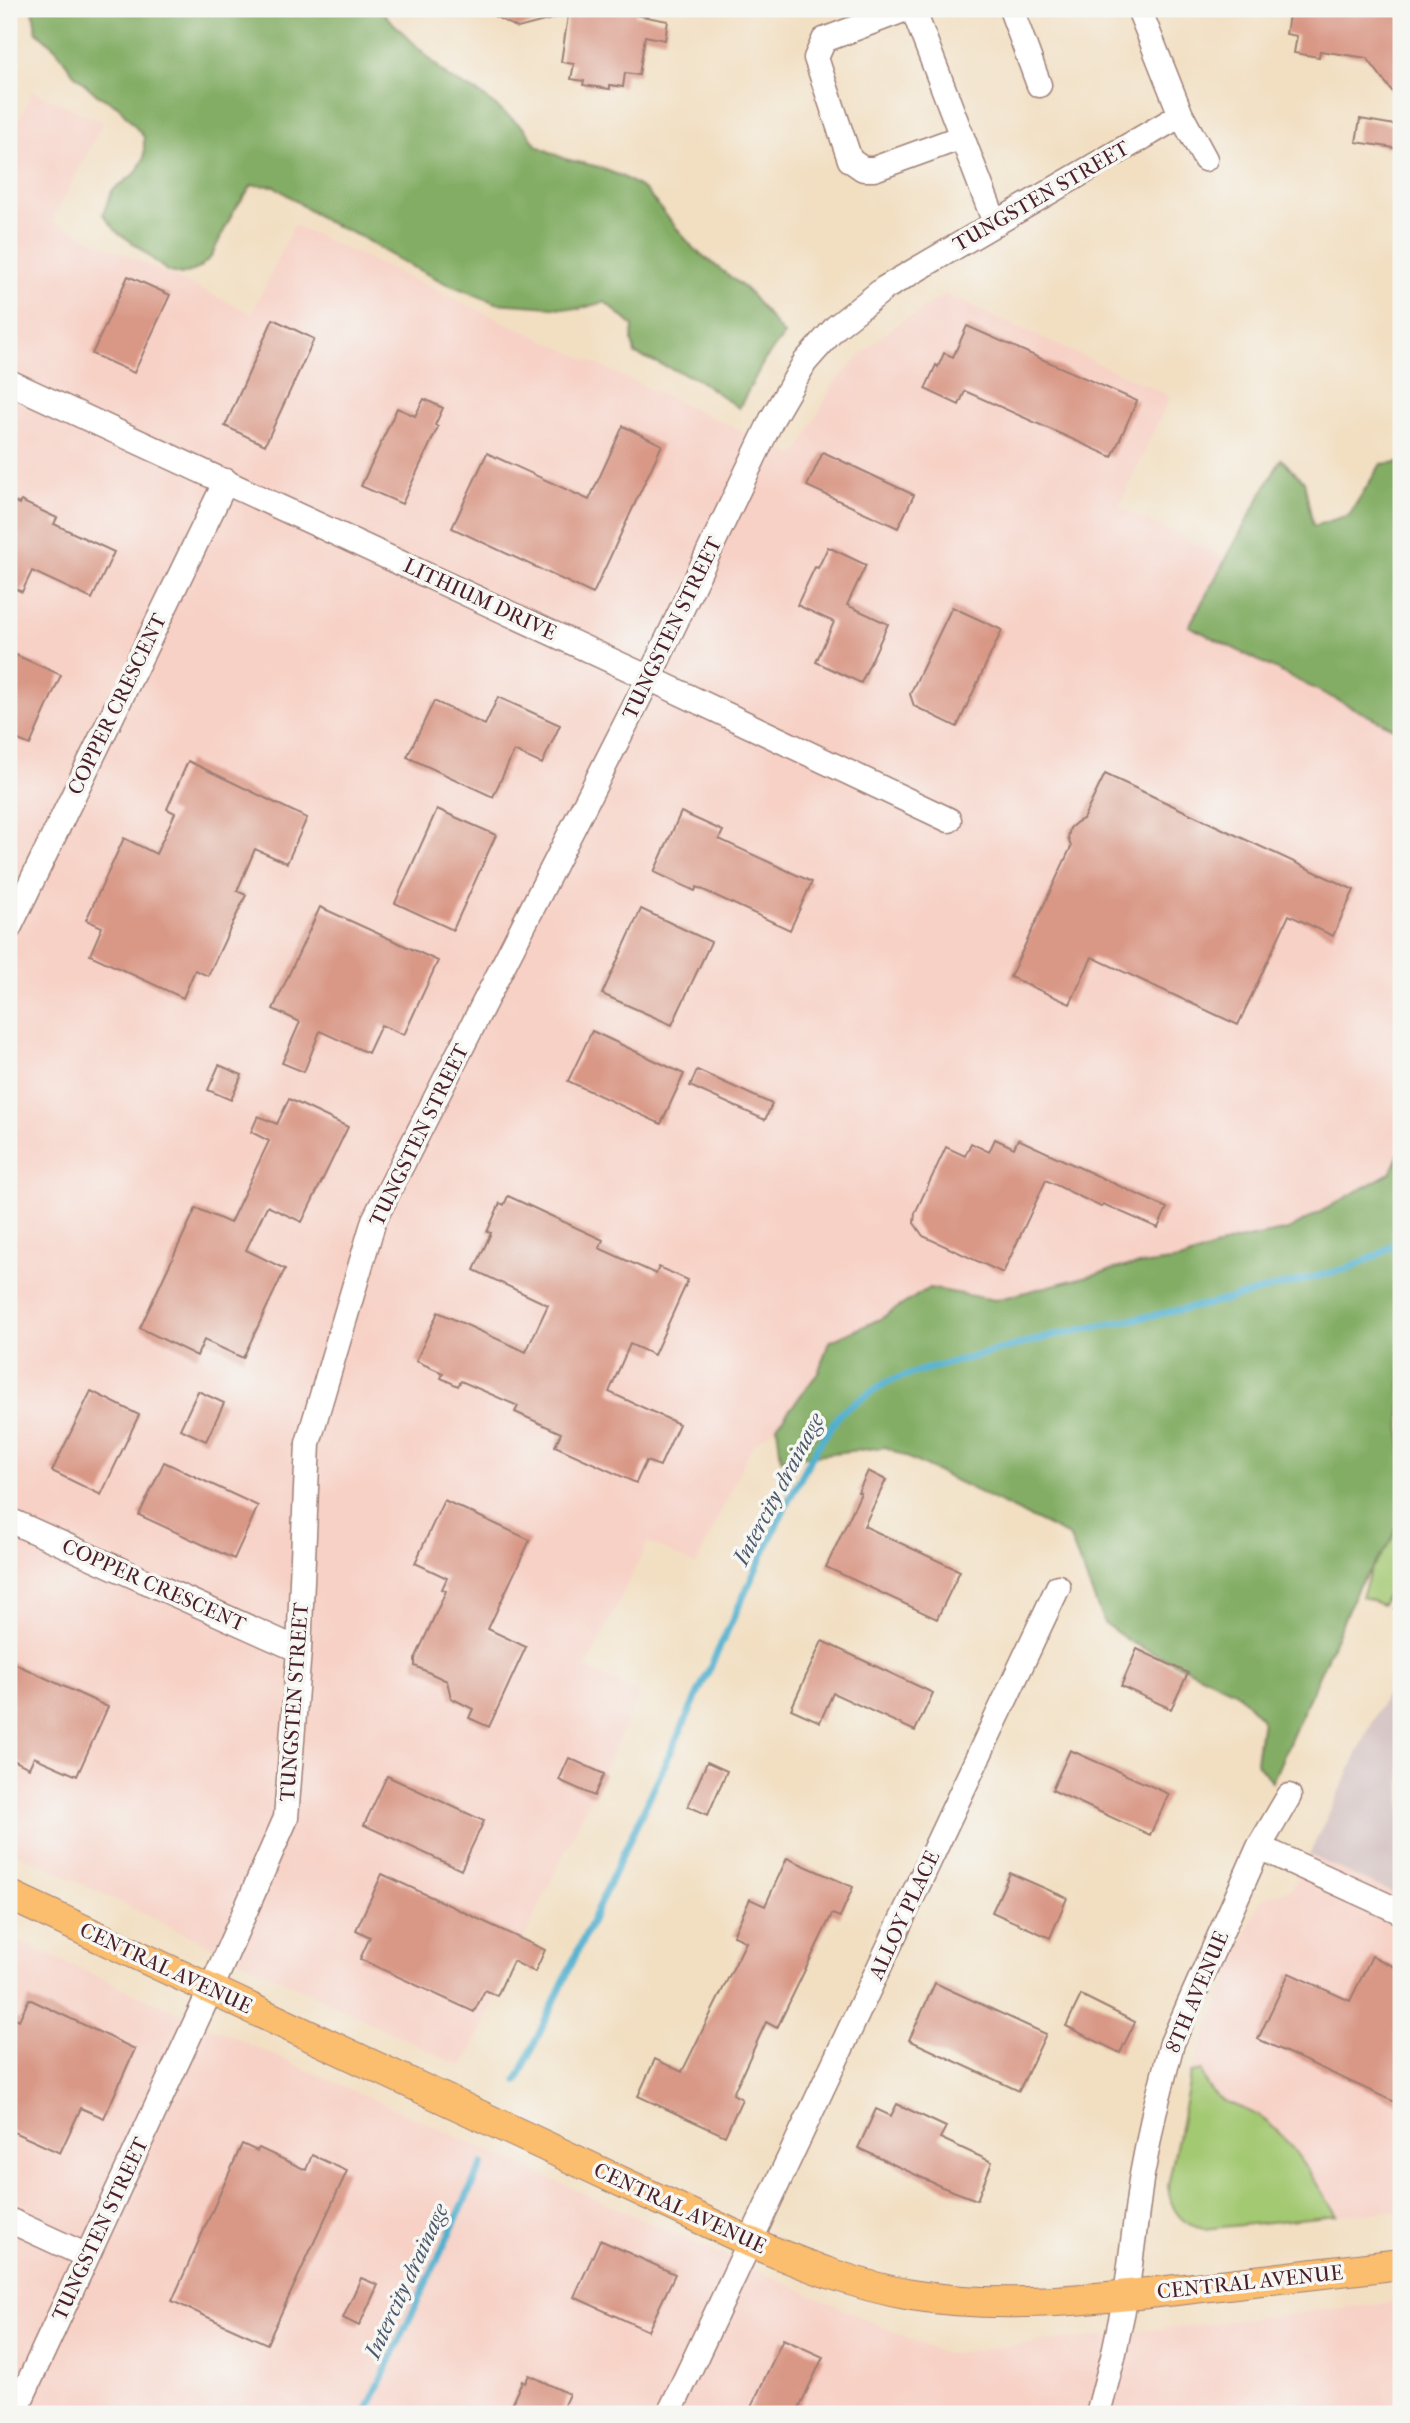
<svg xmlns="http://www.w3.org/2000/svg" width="1410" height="2423" viewBox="0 0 1410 2423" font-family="'IM FELL French Canon',serif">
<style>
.built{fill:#f7d1c6}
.industrial{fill:#d2bfbf}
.green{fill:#a4c973;stroke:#77744f;stroke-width:2}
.forest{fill:#83ad65;stroke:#666648;stroke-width:2}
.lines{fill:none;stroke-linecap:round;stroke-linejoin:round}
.stream{stroke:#51b0cf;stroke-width:7}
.building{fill:#d99785}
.minor-casing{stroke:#9e7f76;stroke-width:27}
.major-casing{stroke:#9e7f76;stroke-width:32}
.path{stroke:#9e7f76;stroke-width:4.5;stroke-dasharray:5 5;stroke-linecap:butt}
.minor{stroke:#fff;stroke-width:24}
.major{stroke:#fbbd6e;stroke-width:30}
.labels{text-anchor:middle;stroke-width:7;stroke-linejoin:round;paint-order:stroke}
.street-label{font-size:21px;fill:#4a1f2b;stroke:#f6f6f2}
.water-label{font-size:23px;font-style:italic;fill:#4d596d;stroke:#f6f6f2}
</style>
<rect width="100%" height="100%" fill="#f6f6f2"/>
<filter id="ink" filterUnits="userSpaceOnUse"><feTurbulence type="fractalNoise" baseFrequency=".0143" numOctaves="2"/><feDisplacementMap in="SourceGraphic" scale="14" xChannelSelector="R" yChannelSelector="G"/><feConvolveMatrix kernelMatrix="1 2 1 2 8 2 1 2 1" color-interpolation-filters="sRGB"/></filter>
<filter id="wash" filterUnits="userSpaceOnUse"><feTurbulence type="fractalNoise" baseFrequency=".00686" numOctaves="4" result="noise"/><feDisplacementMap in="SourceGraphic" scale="28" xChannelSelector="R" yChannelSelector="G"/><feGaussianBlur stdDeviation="1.57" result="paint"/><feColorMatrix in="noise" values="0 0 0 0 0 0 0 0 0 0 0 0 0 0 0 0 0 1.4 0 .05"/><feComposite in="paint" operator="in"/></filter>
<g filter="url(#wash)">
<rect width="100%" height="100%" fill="#f2dfc2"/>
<path class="built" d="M 32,91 L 103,122 L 52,221 L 252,313 L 294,225 L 796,456 L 834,383 L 861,355 L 893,327 L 945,294 L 1170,396 L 1119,507 L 1226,559 L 1189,626 L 1401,732 L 1401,1150 L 1391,1172 L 1288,1230 L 1233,1241 L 1180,1260 L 1123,1267 L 995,1300 L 929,1288 L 880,1319 L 829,1342 L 818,1373 L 777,1426 L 751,1447 L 696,1565 L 648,1542 L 586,1668 L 640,1694 L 463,2067 L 9,1849 L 9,143 Z
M 1309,1855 L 1401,1897 L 1401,2211 L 1337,2215 L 1282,2136 L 1262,2118 L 1217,2098 L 1205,2085 L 1202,2071 L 1191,2073 L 1260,1900 L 1292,1888 Z
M 9,1937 L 944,2354 L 1401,2301 L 1401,2414 L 9,2414 Z"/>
<path class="industrial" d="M 1401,1662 L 1401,1897 L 1309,1855 Z"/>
<path class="green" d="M 1401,1476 L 1401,1562 L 1382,1605 L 1362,1597 Z
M 1202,2071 C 1209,2107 1238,2101 1263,2119 C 1293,2140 1316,2185 1337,2215 L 1204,2229 C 1180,2225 1170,2208 1168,2186 L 1191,2073 Z"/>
<path class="forest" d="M 33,9 L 382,9 L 386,16 L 449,78 L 479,93 L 525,129 L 537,146 L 565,159 L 595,166 L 621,176 L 645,190 L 693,248 L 747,290 L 784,335 L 764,361 L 739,408 L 697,379 L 635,354 L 632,341 L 633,326 L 605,302 L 579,309 L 496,303 L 443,282 L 399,260 L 361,237 L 325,221 L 274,186 L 252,185 L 233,212 L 211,257 L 198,269 L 181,275 L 167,271 L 136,245 L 117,232 L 103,214 L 112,191 L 136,173 L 144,158 L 144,137 L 118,106 L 97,95 L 73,73 L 56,49 L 36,31 Z
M 1281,459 L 1304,481 L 1313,526 L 1349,515 L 1381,464 L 1401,462 L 1401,732 L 1189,626 Z
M 1401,1150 L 1401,1512 L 1391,1542 L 1358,1587 L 1272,1782 L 1256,1762 L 1262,1719 L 1235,1691 L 1130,1642 L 1104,1623 L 1069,1536 L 886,1447 L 781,1459 L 777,1426 L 818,1373 L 829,1342 L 880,1319 L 929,1288 L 995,1300 L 1123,1267 L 1180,1260 L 1233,1241 L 1288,1230 L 1391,1172 Z"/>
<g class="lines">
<path class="stream" d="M 517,2081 L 786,1505 L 816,1449 L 841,1412 L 887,1382 L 923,1370 L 1060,1334 L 1210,1304 L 1346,1269 L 1378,1255 L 1401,1240
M 365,2414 L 482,2164"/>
</g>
<g id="blocks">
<path class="building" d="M 480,9 L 566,9 L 567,15 L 518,28 Z
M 569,9 L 584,12 L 584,9 L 636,9 L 635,15 L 668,21 L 665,40 L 645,36 L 639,75 L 625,73 L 623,87 L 610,85 L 610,89 L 583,85 L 584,81 L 571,79 L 574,64 L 561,62 Z
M 1290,9 L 1401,9 L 1401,103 L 1367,58 L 1320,51 L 1319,57 L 1294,53 L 1297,36 L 1286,34 Z
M 1360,119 L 1401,126 L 1401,149 L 1356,142 Z
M 128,276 L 170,295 L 134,373 L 92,354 Z
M 273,319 L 314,339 L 265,445 L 225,426 Z
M 967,326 L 1137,401 L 1112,457 L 965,391 L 959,405 L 925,389 L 936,365 L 938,367 L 944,353 L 953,357 Z
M 424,399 L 443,408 L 435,425 L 438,427 L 402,504 L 361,486 L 397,408 L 415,416 Z
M 623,426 L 662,445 L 593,594 L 452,528 L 487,453 L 589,500 Z
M 823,452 L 914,495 L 898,528 L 807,486 Z
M 9,499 L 19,504 L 21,501 L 57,518 L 54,524 L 114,552 L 92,599 L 32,571 L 22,592 L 9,586 Z
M 828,547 L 866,565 L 847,605 L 888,624 L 861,683 L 816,662 L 834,622 L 797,605 L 815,567 L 818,568 Z
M 952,607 L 1002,630 L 957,727 L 914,706 L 910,694 Z
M 9,652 L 61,675 L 30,745 L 9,736 Z
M 498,697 L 560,725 L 542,764 L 514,751 L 493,797 L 407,757 L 434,701 L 485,725 Z
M 188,761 L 307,818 L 287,863 L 255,849 L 237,891 L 246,895 L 208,976 L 195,970 L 183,998 L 90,955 L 102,927 L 86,920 L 124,838 L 156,854 L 175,813 L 167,809 Z
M 1105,774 L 1354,890 L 1333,936 L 1289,915 L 1238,1025 L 1092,957 L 1070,1004 L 1010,977 L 1071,847 L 1068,838 L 1070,828 L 1077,822 L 1083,819 Z
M 437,809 L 496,835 L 453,930 L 395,903 Z
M 681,812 L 723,831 L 719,839 L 812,882 L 790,930 L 697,887 L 695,891 L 654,872 Z
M 320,907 L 438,961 L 404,1035 L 381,1025 L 368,1053 L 320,1031 L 304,1072 L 282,1063 L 300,1022 L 273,1009 Z
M 641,909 L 711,942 L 672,1025 L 602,994 Z
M 592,1031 L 684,1074 L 661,1124 L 568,1081 Z
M 219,1065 L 242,1075 L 231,1100 L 208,1090 Z
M 697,1070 L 772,1104 L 765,1120 L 690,1086 Z
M 289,1099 L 348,1127 L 302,1222 L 267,1206 L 246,1250 L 285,1269 L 243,1358 L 204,1340 L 197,1356 L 140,1328 L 196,1208 L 230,1223 L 269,1141 L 251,1132 L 258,1116 L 277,1124 Z
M 995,1139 L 1014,1148 L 1018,1139 L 1167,1208 L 1158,1228 L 1103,1204 L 1101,1207 L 1046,1180 L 1003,1273 L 923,1236 L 914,1223 L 915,1213 L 946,1147 L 965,1156 L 971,1143 L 989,1152 Z
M 508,1196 L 603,1240 L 599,1248 L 656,1274 L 659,1267 L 688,1280 L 654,1355 L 630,1344 L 609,1392 L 679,1424 L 660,1466 L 646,1461 L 636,1483 L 555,1446 L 561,1433 L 515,1412 L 518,1406 L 461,1381 L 458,1386 L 441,1378 L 443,1373 L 416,1361 L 438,1312 L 526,1352 L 548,1305 L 474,1270 L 491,1233 L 487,1232 L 500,1203 L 504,1205 Z
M 91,1391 L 139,1415 L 101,1495 L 52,1471 Z
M 198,1391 L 224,1403 L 206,1441 L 180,1429 Z
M 164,1462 L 258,1506 L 234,1559 L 139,1515 Z
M 868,1471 L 886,1480 L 864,1526 L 960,1571 L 937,1619 L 826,1567 L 861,1493 L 858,1492 Z
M 444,1500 L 530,1540 L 488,1629 L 526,1647 L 489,1727 L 469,1718 L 473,1709 L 451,1698 L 447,1681 L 415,1666 L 415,1659 L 446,1591 L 442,1589 L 447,1578 L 415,1563 Z
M 822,1641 L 933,1693 L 915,1731 L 833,1693 L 820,1722 L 791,1709 Z
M 1137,1649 L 1188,1673 L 1171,1709 L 1121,1686 Z
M 9,1661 L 108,1707 L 77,1776 L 34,1757 L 29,1768 L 9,1758 Z
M 1070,1750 L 1169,1794 L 1150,1835 L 1052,1790 Z
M 569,1758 L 604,1774 L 594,1796 L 559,1780 Z
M 707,1762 L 727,1771 L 708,1815 L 688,1806 Z
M 387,1776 L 484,1821 L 461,1870 L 364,1825 Z
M 787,1858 L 853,1887 L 840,1917 L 832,1914 L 777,2028 L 766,2022 L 733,2094 L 742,2099 L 725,2136 L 638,2096 L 655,2059 L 682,2072 L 746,1942 L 733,1935 L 750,1899 L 765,1906 Z
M 1010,1873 L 1067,1898 L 1050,1938 L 992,1912 Z
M 382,1874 L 545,1950 L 535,1972 L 513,1961 L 497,1996 L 485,1990 L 474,2012 L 360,1959 L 370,1937 L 356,1930 Z
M 1372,1956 L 1401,1970 L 1401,2105 L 1258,2039 L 1289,1973 L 1350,2001 Z
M 935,1983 L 1046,2034 L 1019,2091 L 909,2040 Z
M 1081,1995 L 1135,2022 L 1120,2053 L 1066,2026 Z
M 29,1999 L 135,2049 L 104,2118 L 81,2108 L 60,2153 L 9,2130 L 9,2015 L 19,2020 Z
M 897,2104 L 946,2127 L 940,2138 L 992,2162 L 977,2200 L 942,2187 L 858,2148 L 876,2109 L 891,2116 Z
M 242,2144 L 257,2151 L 259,2148 L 306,2170 L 312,2155 L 347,2171 L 267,2344 L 172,2301 Z
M 600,2240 L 675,2274 L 648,2331 L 574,2297 Z
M 361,2278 L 378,2285 L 359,2326 L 343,2318 Z
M 783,2339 L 823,2357 L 796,2414 L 748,2414 Z
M 529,2375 L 569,2394 L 560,2414 L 507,2414 L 522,2381 L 525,2383 Z"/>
</g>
</g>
<g filter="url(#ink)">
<use href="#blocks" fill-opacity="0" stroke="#9e7f76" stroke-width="2"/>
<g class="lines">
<defs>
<path id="minor" d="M 906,9 L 824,40 L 816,58 L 850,160 L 863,169 L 874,169 L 962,137
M 913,9 L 995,223
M 1011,9 L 1039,85
M 1139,9 L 1181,115 L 1205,159
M 9,382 L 649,678 L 949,820
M 9,928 L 226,481
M 9,1520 L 299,1650
M 1259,1847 L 1401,1912
M 9,2220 L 87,2256
M 14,2414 L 211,1989 L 286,1818 L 299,1650 L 308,1443 L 374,1220 L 649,678 L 772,419 L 805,362 L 836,327 L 885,288 L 1181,115
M 669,2414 L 1058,1587
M 1098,2414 L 1113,2357 L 1126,2296 L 1141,2180 L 1154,2113 L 1172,2043 L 1259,1847 L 1289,1796"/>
<path id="major" d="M 9,1895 L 750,2242 C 802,2264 854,2285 911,2295 C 1002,2310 1094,2299 1185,2289 C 1257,2281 1329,2273 1401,2264"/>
</defs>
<use href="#minor" class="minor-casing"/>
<use href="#major" class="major-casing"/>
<path class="path" d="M 1395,1611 L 1401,1599"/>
<use href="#minor" class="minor"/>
<use href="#major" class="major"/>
</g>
</g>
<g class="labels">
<g class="street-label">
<text transform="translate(1041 196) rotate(-30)" y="7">TUNGSTEN STREET</text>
<text transform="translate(480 599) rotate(25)" y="7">LITHIUM DRIVE</text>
<text transform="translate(672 628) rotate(-64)" y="7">TUNGSTEN STREET</text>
<text transform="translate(117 704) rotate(-64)" y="7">COPPER CRESCENT</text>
<text transform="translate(419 1135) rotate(-64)" y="7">TUNGSTEN STREET</text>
<text transform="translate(154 1585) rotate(24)" y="7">COPPER CRESCENT</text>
<text transform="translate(294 1702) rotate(-86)" y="7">TUNGSTEN STREET</text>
<text transform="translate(904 1915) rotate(-65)" y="7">ALLOY PLACE</text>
<text transform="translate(166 1968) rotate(25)" y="7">CENTRAL AVENUE</text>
<text transform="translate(1197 1992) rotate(-67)" y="7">8TH AVENUE</text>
<text transform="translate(680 2208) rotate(25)" y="7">CENTRAL AVENUE</text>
<text transform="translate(100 2229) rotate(-65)" y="7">TUNGSTEN STREET</text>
<text transform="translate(1250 2282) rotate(-6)" y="7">CENTRAL AVENUE</text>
</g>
<g class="water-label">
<text transform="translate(778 1489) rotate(-62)" y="8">Intercity drainage</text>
<text transform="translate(406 2281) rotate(-65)" y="8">Intercity drainage</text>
</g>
</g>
<rect width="1410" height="2423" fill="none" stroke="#f6f6f2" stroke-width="35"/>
</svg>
